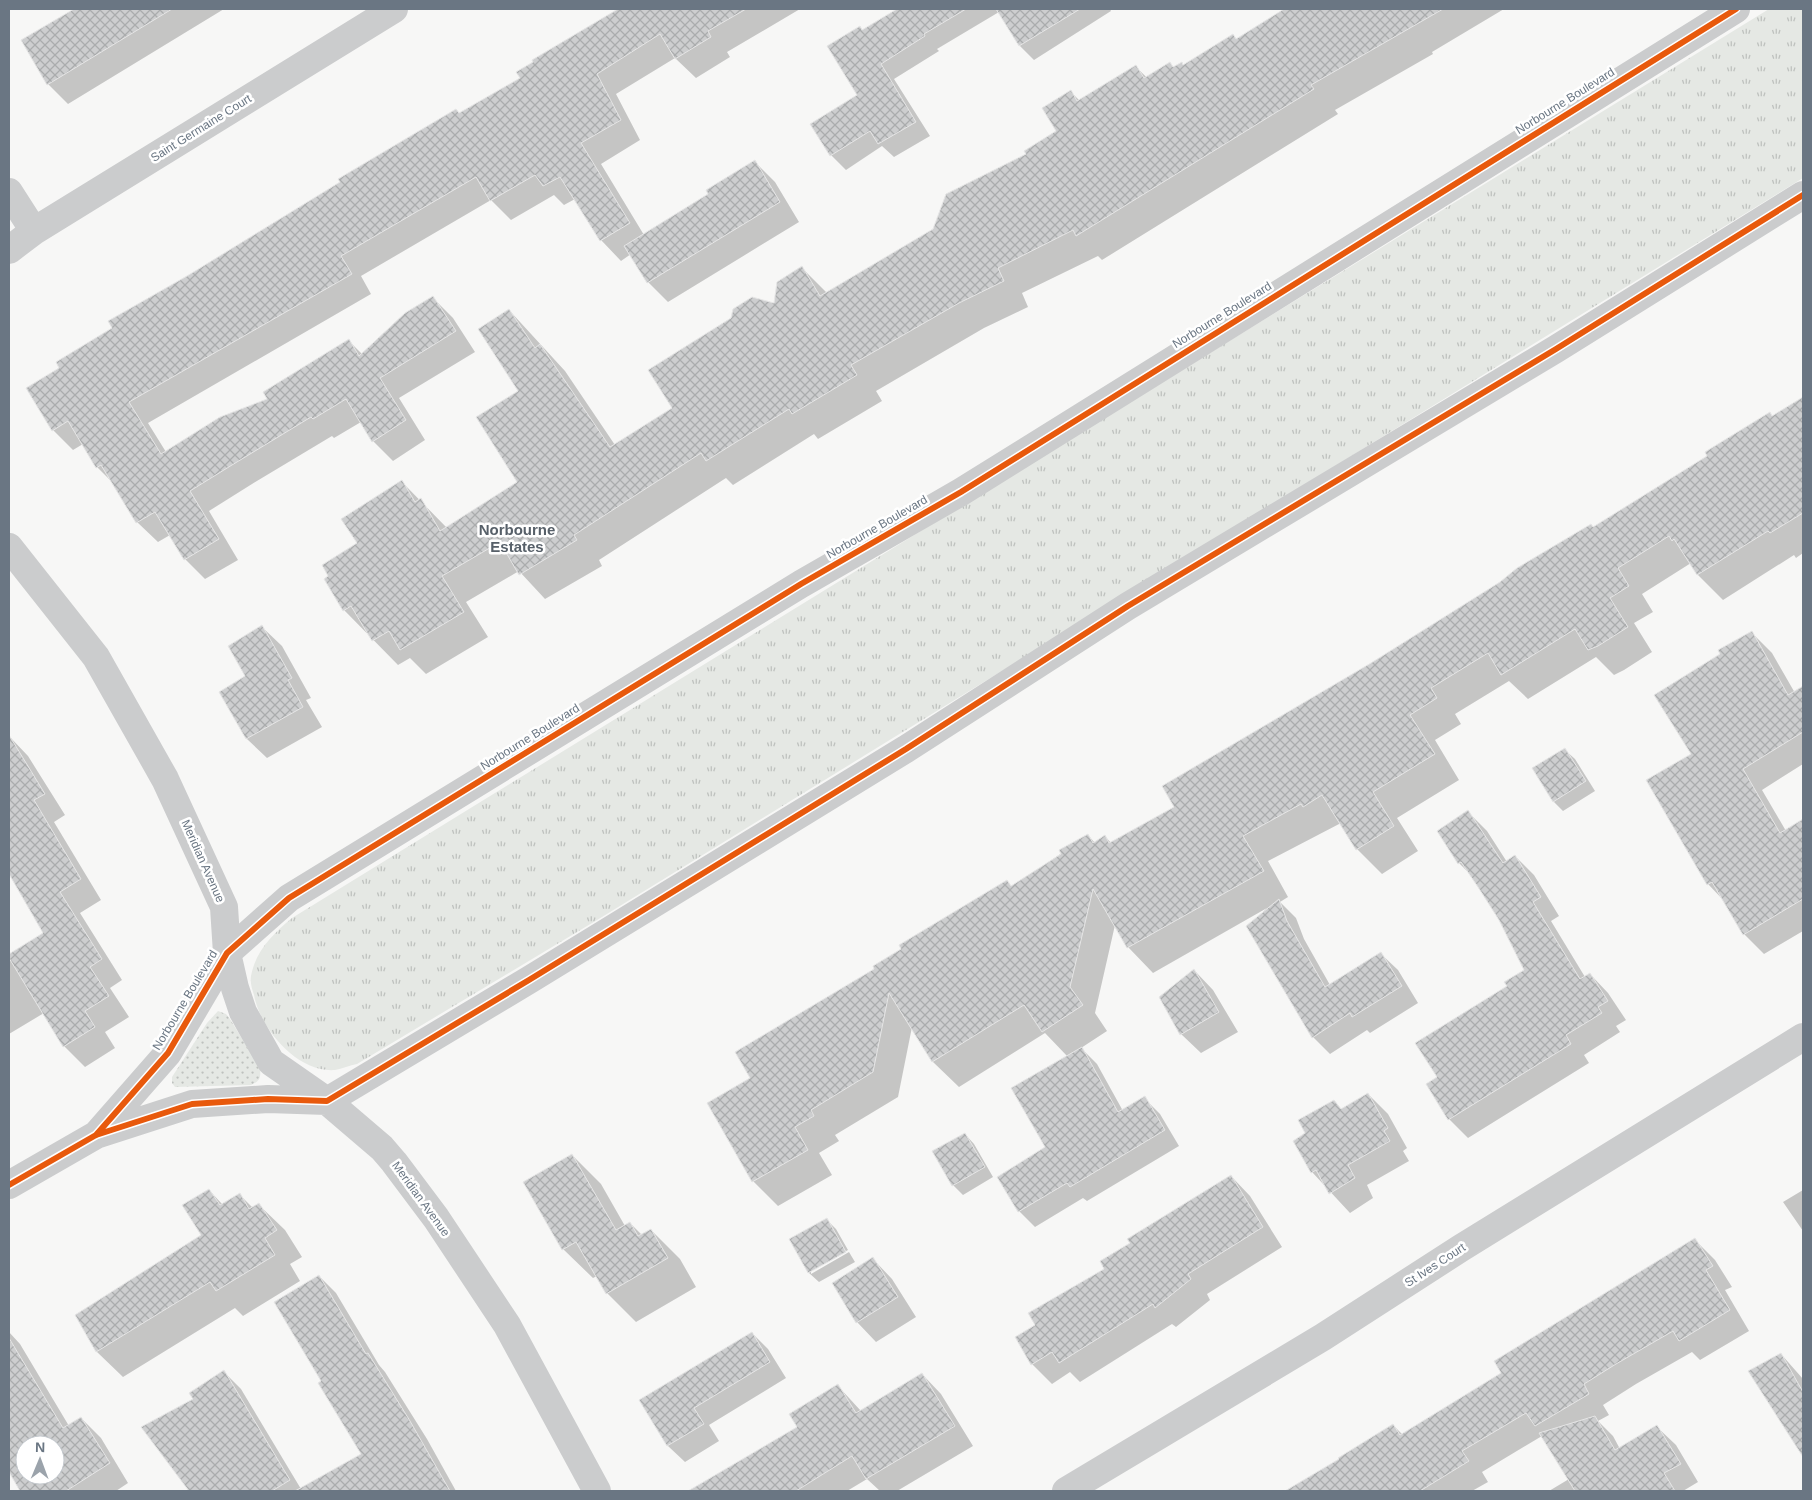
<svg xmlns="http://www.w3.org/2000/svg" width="1812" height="1500" viewBox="0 0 1812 1500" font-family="Arial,sans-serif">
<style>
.grass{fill:url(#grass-dots)}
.park{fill:url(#park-tufts)}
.shadow{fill:#0003;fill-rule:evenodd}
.building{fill:url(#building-cross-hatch);stroke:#e6e6e6;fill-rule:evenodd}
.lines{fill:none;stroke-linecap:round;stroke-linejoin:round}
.street{stroke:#cbcccd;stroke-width:28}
.cycleway-casing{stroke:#fff;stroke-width:9}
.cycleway{stroke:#e8590c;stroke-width:6}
.labels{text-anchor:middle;stroke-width:5;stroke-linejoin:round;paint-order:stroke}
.street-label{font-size:12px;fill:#6a7683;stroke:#fff}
.quarter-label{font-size:15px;font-weight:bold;fill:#576069;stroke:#fff}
</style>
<defs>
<pattern id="grass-dots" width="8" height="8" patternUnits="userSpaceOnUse" patternTransform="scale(1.25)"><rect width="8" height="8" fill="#e5e8e4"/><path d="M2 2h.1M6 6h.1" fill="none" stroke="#bec1be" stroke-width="1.8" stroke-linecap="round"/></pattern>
<pattern id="park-tufts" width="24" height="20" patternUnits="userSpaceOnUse" patternTransform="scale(1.25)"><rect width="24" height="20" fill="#e5e8e4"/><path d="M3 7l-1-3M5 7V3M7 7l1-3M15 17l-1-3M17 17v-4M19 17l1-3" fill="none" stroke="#bec1be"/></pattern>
<pattern id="building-cross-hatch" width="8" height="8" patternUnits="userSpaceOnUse" patternTransform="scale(1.25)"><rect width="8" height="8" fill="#cdcecf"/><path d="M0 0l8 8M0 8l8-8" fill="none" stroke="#aaacad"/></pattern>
</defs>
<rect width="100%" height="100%" fill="#f7f7f6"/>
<path class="grass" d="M 218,1011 L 226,1014 L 230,1019 L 260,1068 C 261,1078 260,1081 251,1085 L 175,1087 L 172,1083 L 172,1077 L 207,1023 Z"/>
<path class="park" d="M 1769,9 L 1803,9 L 1803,178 L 602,917 L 357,1064 C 350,1065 342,1069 335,1070 C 297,1073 260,1028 254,995 C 252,989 250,982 251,976 C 256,950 273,934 292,918 Z"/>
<path class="shadow" d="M 77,9 L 224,9 L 68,104 L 48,84 L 23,41 Z
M 614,9 L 800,9 L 727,52 L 730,57 L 696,78 L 675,58 L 616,94 L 640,140 L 601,164 L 644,235 L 710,194 L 755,162 L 775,182 L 799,222 L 668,302 L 648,282 L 631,254 L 621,261 L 601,240 L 575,199 L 564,205 L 554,195 L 511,220 L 491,200 L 361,276 L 371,294 L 148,423 L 166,452 L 269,399 L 349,341 L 362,354 L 433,298 L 453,318 L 475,352 L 399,398 L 425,440 L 393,461 L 373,441 L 361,422 L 334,438 L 332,436 L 252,484 L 209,511 L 238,560 L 205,579 L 185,559 L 170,535 L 158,542 L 137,522 L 113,483 L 97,467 L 83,444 L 73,450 L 53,430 L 61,368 L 187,277 L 521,79 L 616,12 Z
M 899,9 L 1110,9 L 1111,11 L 1034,60 L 1020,46 L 999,12 L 937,49 L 939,51 L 894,79 L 930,136 L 894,157 L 882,146 L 846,170 L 831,155 L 859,95 L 863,31 Z
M 1290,9 L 1504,9 L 1432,52 L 1433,54 L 1335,110 L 1338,114 L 1102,260 L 1098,256 L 1022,293 L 1028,307 L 984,328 L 876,391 L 882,401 L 818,439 L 814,434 L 733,485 L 726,478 L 599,560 L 602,566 L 545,599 L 519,571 L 466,602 L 488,637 L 426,674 L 410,658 L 398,665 L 344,610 L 358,544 L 402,482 L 447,528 L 519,482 L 520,391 L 509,310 L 565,371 L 615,445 L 674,408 L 775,304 L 802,268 L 827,293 L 934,230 L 1058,132 L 1071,92 L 1080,101 L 1136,67 L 1169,99 L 1233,35 L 1237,40 Z
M 1803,398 L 1803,553 L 1796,558 L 1794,555 L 1723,600 L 1698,575 L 1691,563 L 1642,594 L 1653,612 L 1634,623 L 1652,652 L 1624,670 L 1614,675 L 1596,657 L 1528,699 L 1509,681 L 1455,714 L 1461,724 L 1435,740 L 1459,780 L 1397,818 L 1418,851 L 1382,874 L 1357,849 L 1341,823 L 1268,861 L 1288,897 L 1280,902 L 1296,918 L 1304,939 L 1330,985 L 1381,954 L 1398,970 L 1418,1003 L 1370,1033 L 1367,1030 L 1330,1054 L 1313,1037 L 1247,927 L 1267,908 L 1153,973 L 1128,947 L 1115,925 L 1095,1013 L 1107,1031 L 1081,1048 L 1097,1064 L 1123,1111 L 1144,1098 L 1160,1114 L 1179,1146 L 1087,1201 L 1083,1198 L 1035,1227 L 1019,1211 L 999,1177 L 1047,1147 L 1068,1057 L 1045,1033 L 959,1087 L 933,1062 L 912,1027 L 898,1097 L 835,1135 L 839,1141 L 819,1153 L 832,1175 L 778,1206 L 753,1181 L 752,1079 L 876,969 L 1007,881 L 1012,887 L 1088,835 L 1095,843 L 1105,836 L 1111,843 L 1176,807 L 1372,664 Z
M 262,627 L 282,646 L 311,698 L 306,700 L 322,727 L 267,758 L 247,739 L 220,692 L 247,676 Z
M 1752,633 L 1772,653 L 1795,693 L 1803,687 L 1803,764 L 1762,790 L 1786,831 L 1803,820 L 1803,931 L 1764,954 L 1744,934 L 1726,903 L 1708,884 L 1692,755 L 1722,654 Z
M 9,736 L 28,756 L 65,815 L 54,822 L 101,900 L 80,913 L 122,980 L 110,988 L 129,1017 L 105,1032 L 115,1048 L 85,1067 L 64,1046 L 44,1013 L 9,1034 L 9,956 L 45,934 L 9,872 L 9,849 L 11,847 L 9,844 Z
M 1565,750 L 1575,759 L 1595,791 L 1563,811 L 1554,802 Z
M 1468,812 L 1487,831 L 1507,862 L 1515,856 L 1534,875 L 1559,916 L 1551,921 L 1585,977 L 1590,974 L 1608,993 L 1626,1020 L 1616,1026 L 1620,1032 L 1584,1055 L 1589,1063 L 1468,1138 L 1449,1119 L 1438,1078 L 1525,970 L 1500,920 L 1473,877 L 1459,863 Z
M 1194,970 L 1213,990 L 1238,1032 L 1201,1053 L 1181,1034 Z
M 1368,1094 L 1388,1114 L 1407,1148 L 1403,1151 L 1409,1161 L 1367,1185 L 1373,1198 L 1350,1213 L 1312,1172 L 1307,1134 L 1334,1101 L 1342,1110 Z
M 965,1134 L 974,1144 L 993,1177 L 963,1195 L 953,1185 Z
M 572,1155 L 601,1184 L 625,1226 L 630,1223 L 642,1235 L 651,1230 L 680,1259 L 696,1287 L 636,1322 L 607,1293 L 597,1276 L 593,1278 L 563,1249 L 524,1183 Z
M 1231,1176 L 1250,1196 L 1282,1247 L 1207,1294 L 1210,1300 L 1176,1327 L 1172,1324 L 1080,1382 L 1070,1372 L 1052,1384 L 1032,1364 L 1036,1325 L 1106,1269 Z
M 209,1190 L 223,1205 L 240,1195 L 253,1208 L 259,1205 L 285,1230 L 302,1257 L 290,1264 L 300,1281 L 243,1316 L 235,1308 L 123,1377 L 97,1352 L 77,1316 L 202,1235 Z
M 1803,1190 L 1803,1231 L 1783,1202 Z
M 826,1219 L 836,1229 L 848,1250 L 811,1271 L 811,1274 L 849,1252 L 855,1262 L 819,1282 L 809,1273 L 790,1239 Z
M 1695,1240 L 1715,1260 L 1732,1287 L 1725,1290 L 1749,1331 L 1700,1360 L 1692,1352 L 1636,1384 L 1603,1405 L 1609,1415 L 1598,1421 L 1613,1436 L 1620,1449 L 1657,1427 L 1676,1445 L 1698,1482 L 1683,1491 L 1549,1491 L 1569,1479 L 1542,1436 L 1482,1472 L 1488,1482 L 1472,1491 L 1288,1491 L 1341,1460 L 1393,1425 L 1403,1435 L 1503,1373 Z
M 873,1259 L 892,1279 L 916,1317 L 876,1342 L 857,1322 Z
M 319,1276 L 336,1293 L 379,1365 L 385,1372 L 427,1439 L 456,1491 L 191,1491 L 144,1427 L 194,1400 L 224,1372 L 241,1389 L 301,1489 L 362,1454 L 323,1382 Z
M 9,1332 L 20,1344 L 69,1426 L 81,1418 L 101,1438 L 128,1483 L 116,1491 L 22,1491 L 9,1470 ZM 25,1445 L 55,1445 L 55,1475 L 25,1475 Z
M 752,1333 L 768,1349 L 786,1378 L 709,1425 L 719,1441 L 685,1462 L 668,1446 L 641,1400 Z
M 1781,1354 L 1803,1379 L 1803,1454 L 1750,1372 Z
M 922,1374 L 941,1394 L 973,1446 L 897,1491 L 880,1491 L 867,1479 L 847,1491 L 727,1491 L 717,1476 L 799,1427 L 838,1386 L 861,1411 Z"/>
<path class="building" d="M 74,9 L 172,9 L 47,85 L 21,40 Z
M 618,9 L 746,9 L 708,31 L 711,37 L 675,59 L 660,34 L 597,74 L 621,120 L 581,143 L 630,223 L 600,241 L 560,177 L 543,186 L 535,175 L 490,201 L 476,177 L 341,256 L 352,274 L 129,402 L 161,454 L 220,417 L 267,399 L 263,392 L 349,339 L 359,356 L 405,313 L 433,296 L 456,331 L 380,378 L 406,420 L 372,442 L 346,399 L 313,419 L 311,417 L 232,465 L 190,491 L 219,539 L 184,560 L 155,512 L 136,523 L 101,465 L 96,468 L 68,421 L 52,431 L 26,388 L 59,368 L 56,362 L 112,328 L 108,321 L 187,276 L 340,182 L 338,179 L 456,109 L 459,113 L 520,78 L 516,72 L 533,62 L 532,60 Z
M 897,9 L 966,9 L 924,34 L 925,36 L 881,64 L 916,122 L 878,144 L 870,131 L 830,156 L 810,124 L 857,95 L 827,46 L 860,26 L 862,30 Z
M 996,9 L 1080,9 L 1019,46 Z
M 1284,9 L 1443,9 L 1311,85 L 1314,89 L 1076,236 L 1073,230 L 998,268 L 1004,281 L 959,303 L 851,365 L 857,375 L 792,414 L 789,409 L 706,461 L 701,453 L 574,535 L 577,540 L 519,575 L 500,542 L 442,576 L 464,612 L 400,650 L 389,631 L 372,641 L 351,606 L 343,611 L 324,579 L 328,576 L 322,565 L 357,543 L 341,519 L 402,480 L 415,502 L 421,498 L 440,531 L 517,482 L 476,417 L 518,391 L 478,329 L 509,309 L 535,348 L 540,344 L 610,447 L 672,408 L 648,370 L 731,318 L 733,309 L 752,297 L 774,303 L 777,282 L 802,266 L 820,296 L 933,229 L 946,194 L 1026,154 L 1024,151 L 1056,131 L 1042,108 L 1071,90 L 1077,101 L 1136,65 L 1144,78 L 1170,62 L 1173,67 L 1182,62 L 1183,65 L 1233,34 L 1236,39 Z
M 755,160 L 780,202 L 647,283 L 624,246 L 708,194 L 706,190 Z
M 1803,397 L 1803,513 L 1770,533 L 1768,531 L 1697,575 L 1674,539 L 1672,541 L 1669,536 L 1618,568 L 1629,586 L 1610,598 L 1628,627 L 1598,646 L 1588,650 L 1575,629 L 1501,675 L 1488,653 L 1431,688 L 1437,698 L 1410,715 L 1435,754 L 1373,792 L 1394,826 L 1356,850 L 1322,795 L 1303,807 L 1301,804 L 1243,836 L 1264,871 L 1127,948 L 1093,889 L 1070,987 L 1083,1005 L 1042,1032 L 1024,1005 L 932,1062 L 889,993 L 873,1072 L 811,1110 L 814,1116 L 795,1127 L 808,1150 L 752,1182 L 707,1103 L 750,1078 L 735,1052 L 874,969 L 873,966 L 901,949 L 899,945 L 1007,880 L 1011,886 L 1061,854 L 1059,850 L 1088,834 L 1093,843 L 1105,835 L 1109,843 L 1174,807 L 1162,786 L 1371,663 L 1500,582 L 1517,568 L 1591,524 L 1593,527 L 1707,456 L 1705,452 L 1770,412 L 1772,416 Z
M 262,625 L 292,678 L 288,680 L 303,707 L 246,739 L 219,692 L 245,676 L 228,646 Z
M 1752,631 L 1788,695 L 1803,686 L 1803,732 L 1743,769 L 1780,833 L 1803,819 L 1803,899 L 1743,935 L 1712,882 L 1707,885 L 1646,780 L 1691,754 L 1654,695 L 1720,654 L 1718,650 Z
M 9,735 L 45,794 L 34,800 L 81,879 L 60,892 L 102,959 L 90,967 L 109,996 L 85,1011 L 95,1027 L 63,1047 L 9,958 L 9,954 L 43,933 L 9,874 Z
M 1565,748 L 1586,781 L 1553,802 L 1532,768 Z
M 1468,810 L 1503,863 L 1515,855 L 1541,897 L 1533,902 L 1580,979 L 1590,973 L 1608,1001 L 1598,1007 L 1602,1013 L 1566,1035 L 1571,1044 L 1448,1120 L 1426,1084 L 1437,1077 L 1415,1043 L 1507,986 L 1504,982 L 1524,970 L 1499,920 L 1478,887 L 1461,862 L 1458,864 L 1437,831 Z
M 1279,899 L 1287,921 L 1325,987 L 1381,952 L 1402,986 L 1352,1017 L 1350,1013 L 1312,1038 L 1246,926 Z
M 1194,969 L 1219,1012 L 1180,1035 L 1159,997 Z
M 1082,1047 L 1118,1112 L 1145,1096 L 1165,1130 L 1070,1187 L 1067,1183 L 1018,1212 L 997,1177 L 1045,1147 L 1011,1088 Z
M 1368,1093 L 1388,1128 L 1384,1131 L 1390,1141 L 1348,1165 L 1355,1178 L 1329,1194 L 1316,1170 L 1311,1173 L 1293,1141 L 1305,1133 L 1298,1120 L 1334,1100 L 1341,1109 Z
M 965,1133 L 985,1167 L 952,1186 L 932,1151 Z
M 572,1154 L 616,1230 L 630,1222 L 638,1236 L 651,1229 L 668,1258 L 606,1294 L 576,1242 L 562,1250 L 523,1182 Z
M 1231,1175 L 1263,1227 L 1188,1274 L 1191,1279 L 1155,1308 L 1153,1304 L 1059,1363 L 1052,1352 L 1031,1365 L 1015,1337 L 1035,1325 L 1028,1313 L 1104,1269 L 1100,1261 L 1130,1243 L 1127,1239 Z
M 209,1189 L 220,1205 L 240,1193 L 249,1209 L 259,1203 L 277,1230 L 265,1238 L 275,1255 L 216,1291 L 210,1282 L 96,1352 L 75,1315 L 201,1235 L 182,1205 Z
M 827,1218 L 846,1252 L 808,1273 L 789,1239 Z
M 1695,1238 L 1713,1266 L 1706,1270 L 1730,1310 L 1679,1341 L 1673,1331 L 1616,1364 L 1584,1384 L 1589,1394 L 1535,1426 L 1526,1413 L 1462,1451 L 1469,1461 L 1420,1491 L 1285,1491 L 1339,1459 L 1338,1458 L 1393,1424 L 1400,1435 L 1501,1373 L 1494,1361 Z
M 873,1257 L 898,1297 L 856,1323 L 832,1283 Z
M 319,1275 L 366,1354 L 368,1353 L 410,1421 L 450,1491 L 295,1491 L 361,1454 L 318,1383 L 321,1381 L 274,1302 Z
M 752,1332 L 770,1362 L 694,1408 L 704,1424 L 667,1446 L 639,1400 Z
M 9,1338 L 63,1428 L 81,1417 L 110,1463 L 66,1491 L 20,1491 L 9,1472 ZM 25,1445 L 55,1445 L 55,1475 L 25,1475 Z
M 1781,1353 L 1803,1392 L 1803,1457 L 1748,1371 Z
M 224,1370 L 290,1480 L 272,1491 L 189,1491 L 141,1427 L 193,1399 L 189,1393 Z
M 922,1373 L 955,1426 L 866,1479 L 852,1456 L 796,1491 L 688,1491 L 797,1427 L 789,1414 L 838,1384 L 856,1413 Z
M 1595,1416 L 1615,1450 L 1657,1425 L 1681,1464 L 1664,1473 L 1675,1491 L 1575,1491 L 1539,1433 Z"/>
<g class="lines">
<path class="street" d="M 9,192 L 34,231
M 9,250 L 34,231 L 394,9
M 9,547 L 96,657 L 165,779 L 224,907 L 227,953 L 235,988 L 243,1012 L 271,1062 L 327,1101 L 382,1148 L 394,1162 L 436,1218 L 507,1325 L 597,1491
M 97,1134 L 168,1053 L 227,953 L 289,898 L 801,584 L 961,492 L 1736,9
M 9,1185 L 96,1135 L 192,1104 L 268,1099 L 327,1101 L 529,980 L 906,749 L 1128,606 L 1556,349 L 1803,195
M 1066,1491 L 1323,1337 L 1461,1248 L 1803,1037"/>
<defs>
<path id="cycleway" d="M 96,1135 L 168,1053 L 227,953 L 289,898 L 801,584 L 961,492 L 1736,9
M 9,1185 L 96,1135 L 192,1104 L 268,1099 L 327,1101 L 529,980 L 906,749 L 1128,606 L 1556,349 L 1803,195"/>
</defs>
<use href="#cycleway" class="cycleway-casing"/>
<use href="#cycleway" class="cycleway"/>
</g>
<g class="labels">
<g class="street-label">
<text transform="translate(1565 101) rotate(-32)" y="4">Norbourne Boulevard</text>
<text transform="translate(201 128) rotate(-32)" y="4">Saint Germaine Court</text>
<text transform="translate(1222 315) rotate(-32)" y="4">Norbourne Boulevard</text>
<text transform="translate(877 527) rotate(-30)" y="4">Norbourne Boulevard</text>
<text transform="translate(530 737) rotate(-32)" y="4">Norbourne Boulevard</text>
<text transform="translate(203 861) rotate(66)" y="4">Meridian Avenue</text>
<text transform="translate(185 1000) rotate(-59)" y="4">Norbourne Boulevard</text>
<text transform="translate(421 1199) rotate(54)" y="4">Meridian Avenue</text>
<text transform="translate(1435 1265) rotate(-33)" y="4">St Ives Court</text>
</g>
<g class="quarter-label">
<text x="517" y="535">Norbourne<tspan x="517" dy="17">Estates</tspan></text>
</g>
</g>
<rect width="1812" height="1500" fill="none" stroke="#6a7683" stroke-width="20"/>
<g transform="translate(40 1460) rotate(1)"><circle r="24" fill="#ffffff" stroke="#c3c8cd"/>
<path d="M0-4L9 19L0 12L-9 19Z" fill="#9ba3ab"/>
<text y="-8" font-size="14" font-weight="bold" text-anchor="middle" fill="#6a7683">N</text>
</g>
</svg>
